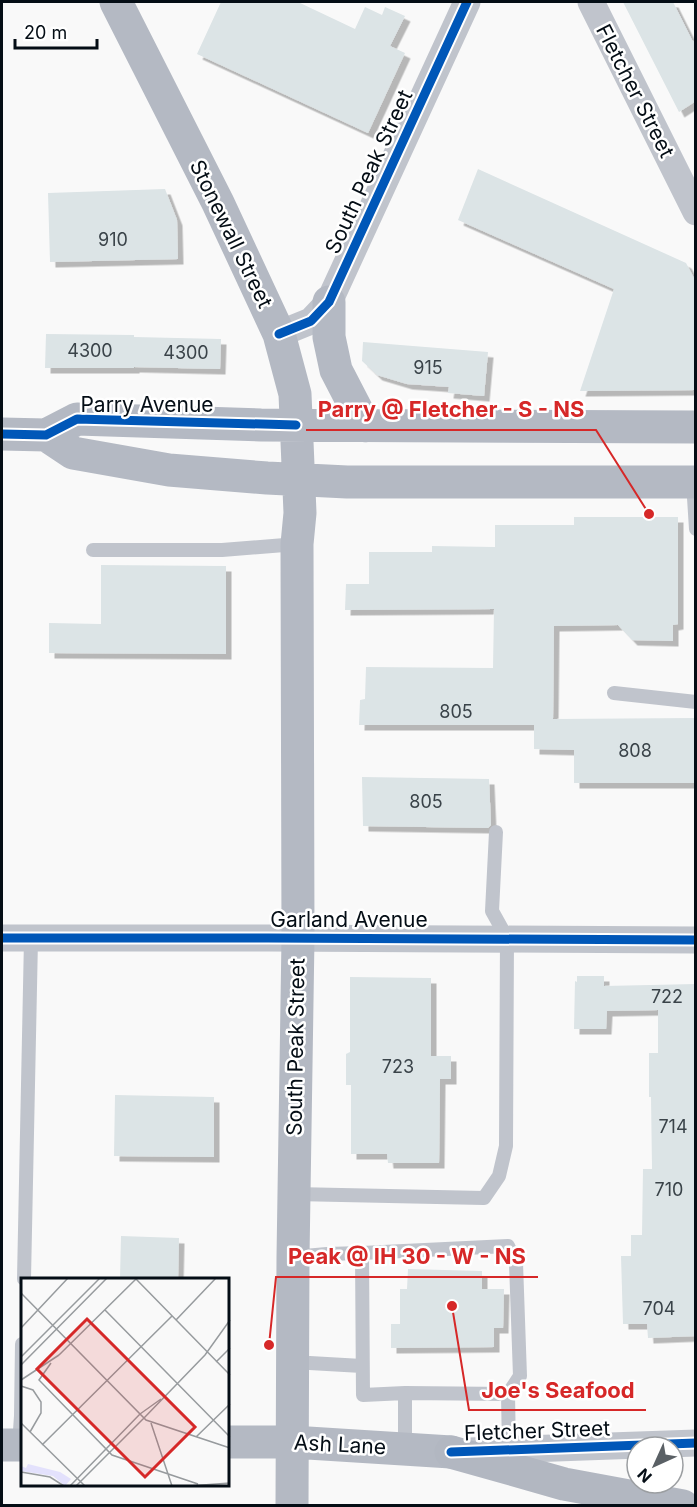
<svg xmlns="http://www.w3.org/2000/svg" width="697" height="1507" viewBox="0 0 697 1507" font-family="Inter,sans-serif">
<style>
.building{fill:#dce4e6;filter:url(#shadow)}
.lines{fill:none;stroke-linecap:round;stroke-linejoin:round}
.lane{stroke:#c0c4cc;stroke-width:14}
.street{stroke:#c0c4cc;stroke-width:27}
.secondary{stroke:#b4b9c3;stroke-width:33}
.highway{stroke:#b2b7c1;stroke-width:33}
.cycleway-casing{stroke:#fff;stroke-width:13}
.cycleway{stroke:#0057b8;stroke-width:9}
.labels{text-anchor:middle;stroke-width:5;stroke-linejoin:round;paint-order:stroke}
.number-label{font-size:18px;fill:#3a4349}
.street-label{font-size:21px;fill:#040d15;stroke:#fff}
.inset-road{fill:none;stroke:#979b9e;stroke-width:1.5}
.view{fill:#d62828;fill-opacity:0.15;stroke:#d62828;stroke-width:3}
.inset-edge{fill:none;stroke:#040d15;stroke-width:3}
.leader{fill:none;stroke:#d62828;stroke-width:2}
.callout-dot{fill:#d62828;stroke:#fff;stroke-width:2}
.callout-label{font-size:22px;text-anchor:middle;font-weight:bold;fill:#d62828;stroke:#fff;stroke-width:5;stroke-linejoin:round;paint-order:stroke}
</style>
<defs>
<filter id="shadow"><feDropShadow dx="5.5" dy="5.5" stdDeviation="0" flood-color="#0004"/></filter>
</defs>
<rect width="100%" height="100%" fill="#f9f9f9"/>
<path class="building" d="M 221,2 L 298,2 L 355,29 L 365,7 L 382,15 L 385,7 L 405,16 L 390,46 L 405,53 L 368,133 L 197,54 Z
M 623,2 L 673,2 L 692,40 L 696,43 L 696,101 L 679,112 Z
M 478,169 L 686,263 L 696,282 L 696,390 L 580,391 L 614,289 L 458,220 Z
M 165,189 L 177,220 L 178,259 L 50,262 L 48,193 Z
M 46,334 L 134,335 L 134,337 L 221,339 L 220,369 L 134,367 L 134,368 L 45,368 Z
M 363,342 L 488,352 L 484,396 L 448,393 L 449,387 L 407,384 L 377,375 L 362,361 Z
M 574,517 L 678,517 L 678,624 L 673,625 L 673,641 L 632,640 L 618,625 L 554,626 L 553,719 L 696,718 L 696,783 L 574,783 L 574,750 L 534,749 L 534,725 L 359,725 L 360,700 L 365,699 L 366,667 L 493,668 L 494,609 L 345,610 L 346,584 L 369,584 L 369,552 L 432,552 L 432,546 L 495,547 L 495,525 L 574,525 Z
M 101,565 L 226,566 L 226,654 L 49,653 L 49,623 L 101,624 Z
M 362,777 L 489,779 L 491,825 L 488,828 L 363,826 Z
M 577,976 L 604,976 L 604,986 L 696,984 L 696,1336 L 648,1338 L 647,1324 L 623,1324 L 621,1256 L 631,1256 L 631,1235 L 642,1235 L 643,1169 L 652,1169 L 651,1097 L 649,1097 L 649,1053 L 658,1053 L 658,1010 L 607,1011 L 606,1029 L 574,1029 L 575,981 L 577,982 Z
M 350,977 L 431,978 L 431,1056 L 451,1056 L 451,1079 L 440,1079 L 439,1163 L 388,1163 L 387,1154 L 351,1154 L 351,1085 L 346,1085 L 346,1054 L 350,1052 Z
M 115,1095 L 214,1097 L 214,1157 L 114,1156 Z
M 121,1236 L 179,1238 L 178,1279 L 120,1279 Z
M 408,1269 L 482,1271 L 482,1289 L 504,1289 L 503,1328 L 494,1328 L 494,1347 L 391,1348 L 391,1324 L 400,1324 L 400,1289 L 407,1289 Z"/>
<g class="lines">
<path class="lane" d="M 693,482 L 696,529
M 93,550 L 222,550 L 297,544
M 614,693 L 696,702
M 294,1194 L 484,1198 L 499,1176 L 506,1146 L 507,938 L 492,911 L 496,832
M 293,1257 L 327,1254 L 362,1253
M 24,1279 L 31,939
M 292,1362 L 362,1366
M 405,1393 L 363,1395 L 362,1253 L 508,1246 L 516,1263 L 520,1376 L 508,1394
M 19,1445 L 21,1416 L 22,1344
M 405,1449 L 405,1393 L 508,1394 L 509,1450"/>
<path class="street" d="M 591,2 L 696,212
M 279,334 L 311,321 L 329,302 L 467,2
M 2,938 L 268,938 L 696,940
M 469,1451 L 696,1443"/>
<path class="secondary" d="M 116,2 L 218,203 L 279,334 L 295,394 L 300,513 L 297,544 L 298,938 L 293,1257 L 292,1506
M 329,302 L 329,337 L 336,370 L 365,426
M 2,434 L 46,435 L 77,419 L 261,425 L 696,427
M 46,435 L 73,453 L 169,470 L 267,478 L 347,482 L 696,482
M 228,1442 L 292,1442 L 451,1452
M 2,1445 L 22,1445"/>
<path class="highway" d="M 451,1452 L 564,1484 L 683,1506"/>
<defs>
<path id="cycleway" d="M 279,334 L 311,321 L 329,302 L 467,2
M 2,434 L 46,435 L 77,419 L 296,425
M 2,938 L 268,938 L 696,940
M 451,1452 L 696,1443"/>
</defs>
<use href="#cycleway" class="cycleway-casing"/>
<use href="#cycleway" class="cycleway"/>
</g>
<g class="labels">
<g class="number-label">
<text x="113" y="246">910</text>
<text x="90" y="357">4300</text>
<text x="186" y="359">4300</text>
<text x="428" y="374">915</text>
<text x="456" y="718">805</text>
<text x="635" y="757">808</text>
<text x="426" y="808">805</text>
<text x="667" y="1003">722</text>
<text x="398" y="1073">723</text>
<text x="673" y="1133">714</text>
<text x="669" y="1196">710</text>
<text x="659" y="1315">704</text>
</g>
<g class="street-label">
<text transform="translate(635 91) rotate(63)" y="7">Fletcher Street</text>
<text transform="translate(369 172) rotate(-65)" y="7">South Peak Street</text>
<text transform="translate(231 234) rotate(64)" y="7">Stonewall Street</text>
<text x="147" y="412">Parry Avenue</text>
<text x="349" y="927">Garland Avenue</text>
<text transform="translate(296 1047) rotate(-89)" y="7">South Peak Street</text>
<text transform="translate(537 1431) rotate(-2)" y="7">Fletcher Street</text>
<text transform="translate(340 1445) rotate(3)" y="7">Ash Lane</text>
</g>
</g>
<g transform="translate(21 1278)">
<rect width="208" height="208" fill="#f9f9f9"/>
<path d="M 7,186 L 39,194 L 50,201 L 44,208 L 32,198 L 0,193 L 0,188 L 5,190 Z" fill="#e3e1fc"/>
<path class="inset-road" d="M 115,1 L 209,97M 0,15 L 125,142 L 209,170M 84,32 L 209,159M 155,42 L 195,0M 0,50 L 47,0M 38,77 L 115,1M 0,79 L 79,0M 195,84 L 209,70M 30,85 L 18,102 L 91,177 L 177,206M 0,87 L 86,0M 0,102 L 38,77M 0,108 L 12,112 L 20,124 L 20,135 L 9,154M 119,136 L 140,121M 123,140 L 184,77 L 209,42M 0,145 L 64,208M 130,145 L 151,208M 175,159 L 209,126M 21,167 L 151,38M 0,194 L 29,199 L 43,208M 49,208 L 119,136M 55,208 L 123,140M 168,208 L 209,205"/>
<path class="view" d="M 66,41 L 174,149 L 124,199 L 16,91 Z"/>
<rect width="208" height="208" class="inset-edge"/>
</g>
<path class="leader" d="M649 514L596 430H306M269 1345L276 1277H538M452 1306L469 1410H646"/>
<g class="callout-dot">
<circle cx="649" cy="514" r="6"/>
<circle cx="269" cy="1345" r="6"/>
<circle cx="452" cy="1306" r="6"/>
</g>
<g class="callout-label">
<text x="451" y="417">Parry @ Fletcher - S - NS</text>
<text x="407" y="1264">Peak @ IH 30 - W - NS</text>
<text x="558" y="1398">Joe's Seafood</text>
</g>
<rect width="697" height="1507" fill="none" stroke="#040d15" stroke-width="6"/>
<g transform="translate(655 1465) rotate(225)"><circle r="28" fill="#ffffff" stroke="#9b9ea1" stroke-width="1.5"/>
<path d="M0-4.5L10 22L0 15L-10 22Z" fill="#5a6065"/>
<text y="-9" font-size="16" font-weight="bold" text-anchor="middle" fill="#040d15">N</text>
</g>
<path d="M15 39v9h82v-9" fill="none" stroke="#040d15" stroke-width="3"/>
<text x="24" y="39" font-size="18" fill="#040d15" stroke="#ffffff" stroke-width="4.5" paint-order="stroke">20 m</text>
</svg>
